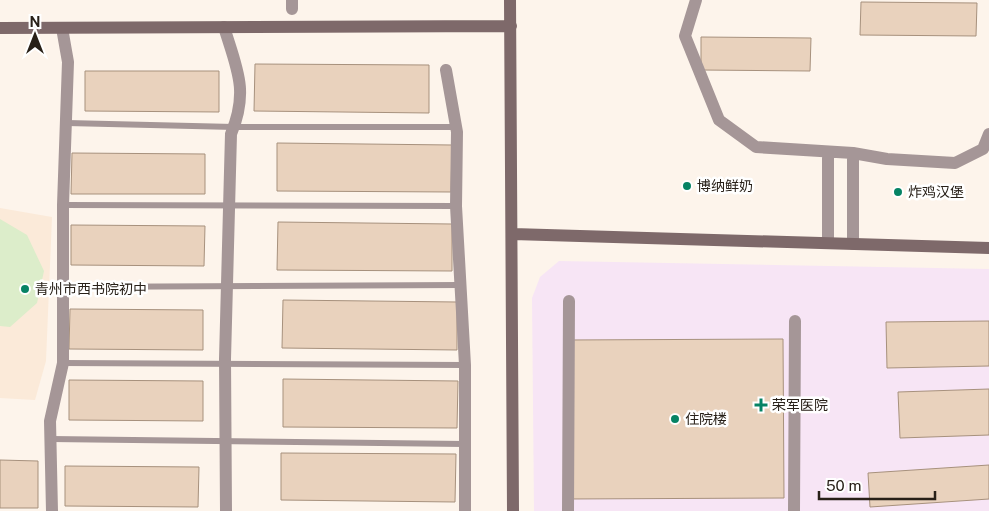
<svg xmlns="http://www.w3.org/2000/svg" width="989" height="511" viewBox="0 0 989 511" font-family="'Public Sans','Noto Sans SC',sans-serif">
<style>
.built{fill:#fbead9}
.medical{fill:#f7e5f5}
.green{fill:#dcedca}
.building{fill:#e9d2bd;stroke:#a7917d}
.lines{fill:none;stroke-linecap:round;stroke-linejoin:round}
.lane{stroke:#a59697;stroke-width:6}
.street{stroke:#a59697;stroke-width:12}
.secondary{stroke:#7e696a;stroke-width:12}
.poi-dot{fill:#068364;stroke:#fff;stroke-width:2}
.labels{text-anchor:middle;stroke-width:5;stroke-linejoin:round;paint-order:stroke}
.poi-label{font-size:14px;fill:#282018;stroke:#fff;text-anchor:start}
</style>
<rect width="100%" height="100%" fill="#fdf4eb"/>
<path class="built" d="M 0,208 L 52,217 L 46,361 L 35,400 L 0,398 Z"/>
<path class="medical" d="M 559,261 L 989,269 L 989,511 L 534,511 L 532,298 L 540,277 Z"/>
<path class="green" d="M 0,219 L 27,235 L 44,271 L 37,303 L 10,327 L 0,326 Z"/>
<path class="building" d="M 861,2 L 977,3 L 976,36 L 860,35 Z
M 701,37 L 811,38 L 810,71 L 701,70 Z
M 255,64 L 429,65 L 429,113 L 254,111 Z
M 85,71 L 219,71 L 219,112 L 85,111 Z
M 277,143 L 452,145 L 451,192 L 277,191 Z
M 72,153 L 205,154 L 205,194 L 71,194 Z
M 278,222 L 452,224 L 452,271 L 277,270 Z
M 71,225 L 205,226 L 204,266 L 71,265 Z
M 283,300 L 457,302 L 457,350 L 282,348 Z
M 70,309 L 203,310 L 203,350 L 69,349 Z
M 989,321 L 989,366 L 887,368 L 886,322 Z
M 783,339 L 784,498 L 566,499 L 566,340 Z
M 283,379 L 458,381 L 457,428 L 283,427 Z
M 69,380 L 203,381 L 203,421 L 69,420 Z
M 989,389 L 989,435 L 900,438 L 898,392 Z
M 281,453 L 456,454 L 455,502 L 281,500 Z
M 0,460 L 38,461 L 38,508 L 0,508 Z
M 989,465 L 989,499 L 870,507 L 868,473 Z
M 65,466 L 199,467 L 198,507 L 65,506 Z"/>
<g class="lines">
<path class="lane" d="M 67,123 L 234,127 L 456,127
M 63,205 L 456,206
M 62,287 L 460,285
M 63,363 L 465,365
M 51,439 L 464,444"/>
<path class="street" d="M 292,0 L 292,9
M 696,0 L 685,36 L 719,120 L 756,147 L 853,153 L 887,159 L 955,163 L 983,149 L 989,134
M 224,27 C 237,69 249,91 231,134 L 225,359 L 226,511
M 446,70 L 457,132 L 456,206 L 465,365 L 465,511
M 828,153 L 828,243
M 853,244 L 853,153
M 52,511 L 50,421 L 63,363 L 63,205 L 68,62 L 62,28
M 568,511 L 569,301
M 794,511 L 795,321"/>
<path class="secondary" d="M 510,0 L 513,511
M 0,28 L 511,26
M 513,234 L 989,248"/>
</g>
<g class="poi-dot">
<circle cx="687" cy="186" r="5"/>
<circle cx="898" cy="192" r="5"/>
<circle cx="25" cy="289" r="5"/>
<path d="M758.5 397.5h5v5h5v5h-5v5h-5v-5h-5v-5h5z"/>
<circle cx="675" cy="419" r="5"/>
</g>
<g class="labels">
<g class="poi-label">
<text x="697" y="191">博纳鲜奶</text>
<text x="908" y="197">炸鸡汉堡</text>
<text x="35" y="294">青州市西书院初中</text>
<text x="772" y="410">荣军医院</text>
<text x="685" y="424">住院楼</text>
</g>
</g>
<g transform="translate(35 35)" stroke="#ffffff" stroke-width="4" paint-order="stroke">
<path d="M0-4L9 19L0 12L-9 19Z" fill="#282018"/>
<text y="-8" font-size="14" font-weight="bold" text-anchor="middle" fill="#282018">N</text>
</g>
<path d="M819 491v8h116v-8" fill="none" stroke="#282018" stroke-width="2.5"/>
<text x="826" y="491" font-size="15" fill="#282018" stroke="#ffffff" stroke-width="4" paint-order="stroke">50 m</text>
</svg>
